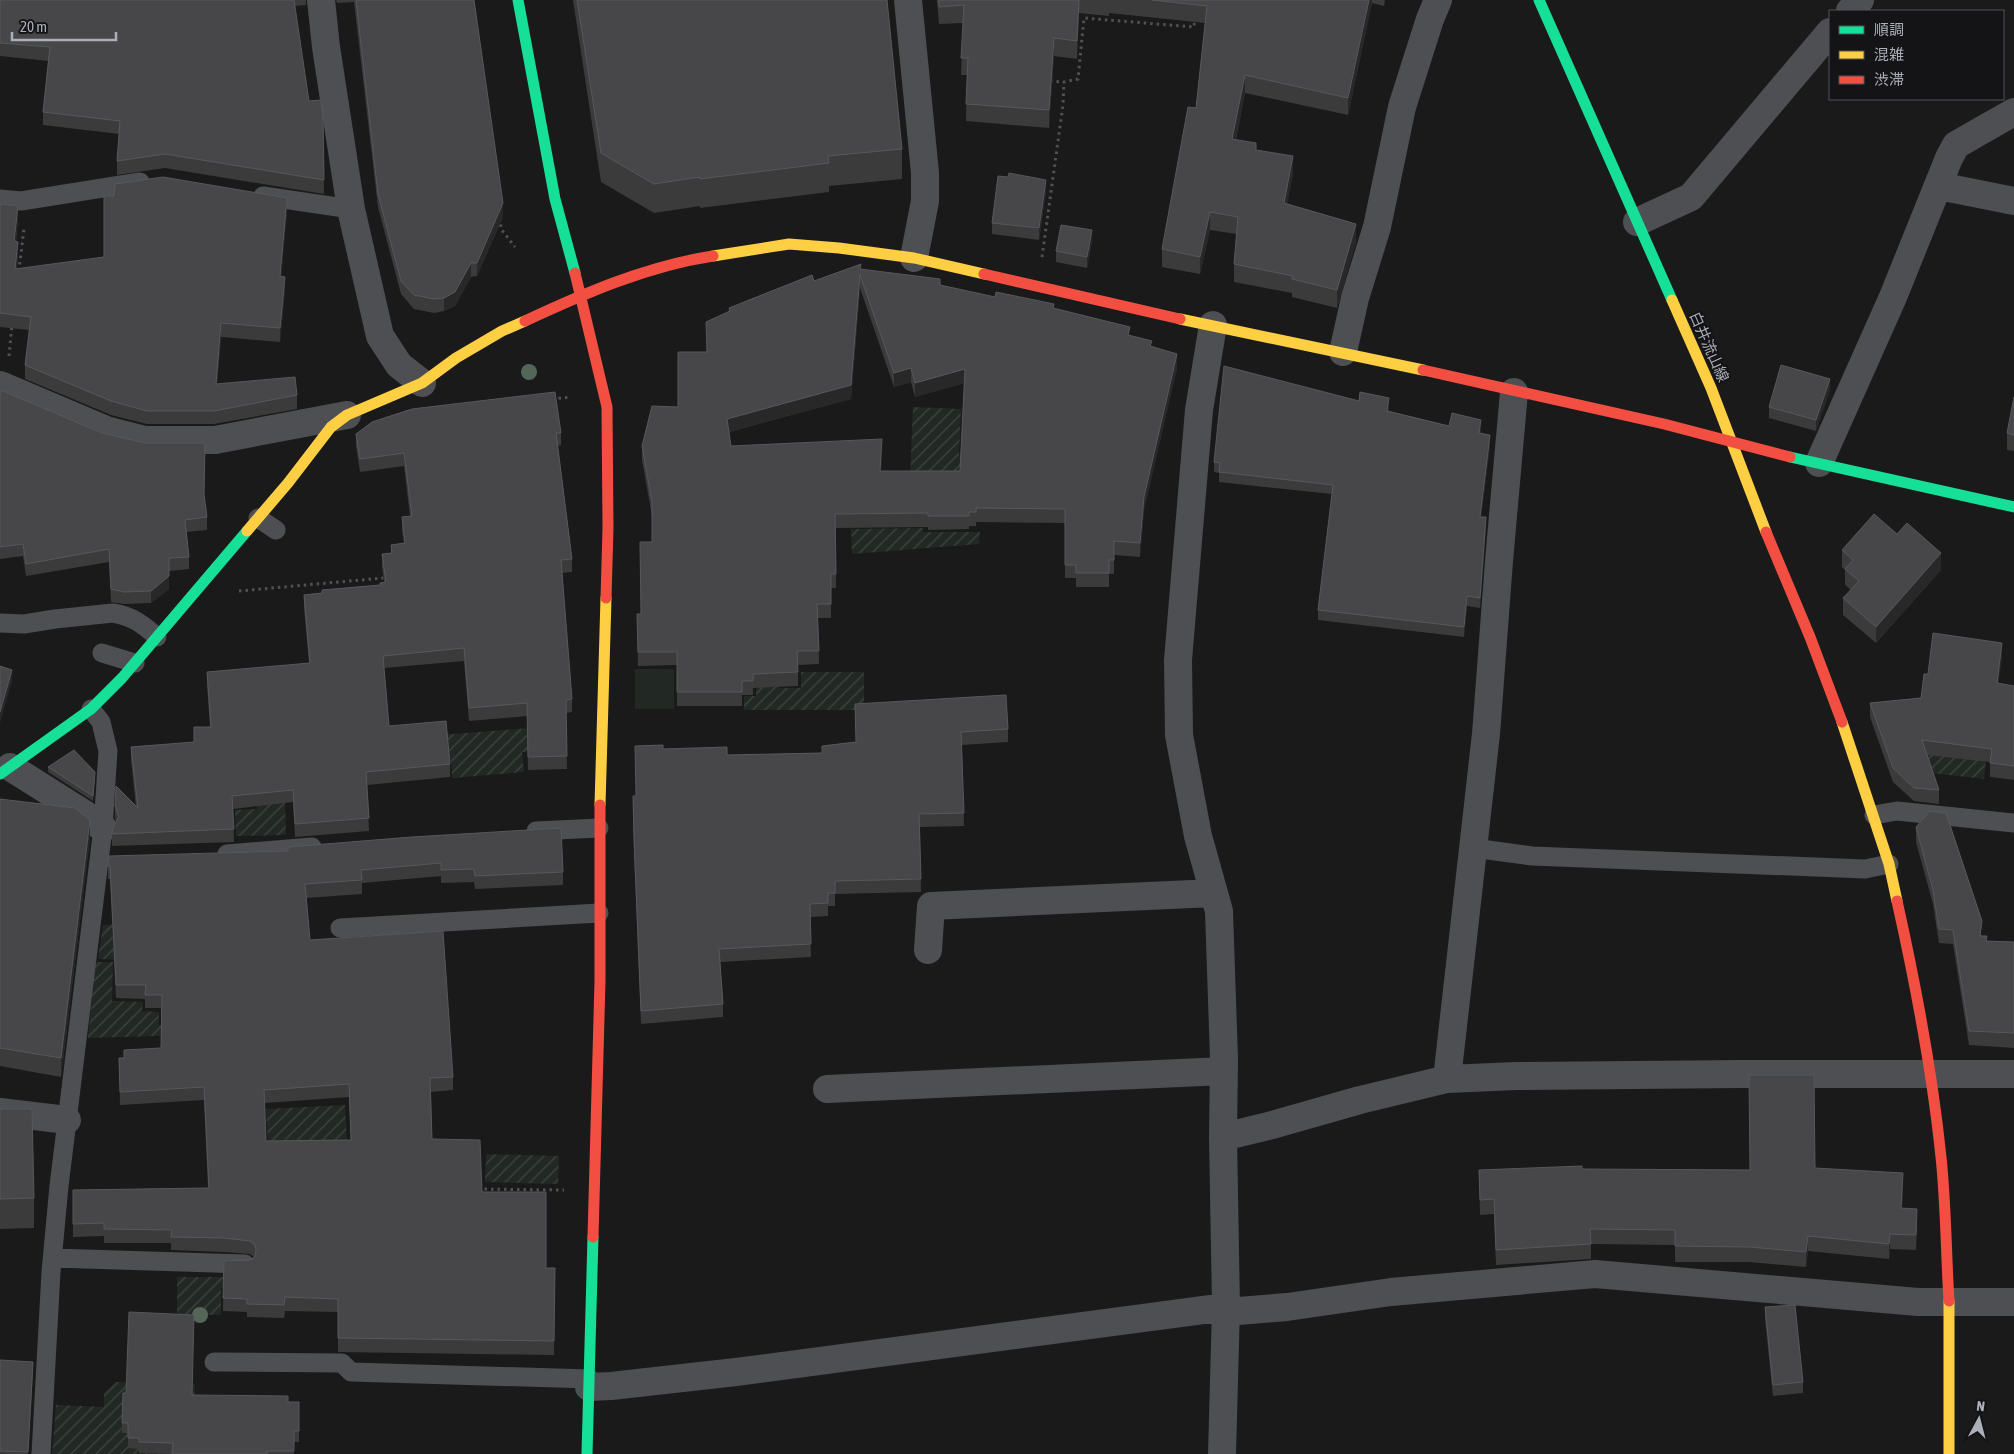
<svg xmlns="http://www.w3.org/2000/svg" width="2014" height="1454" viewBox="0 0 2014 1454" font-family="'Asap Condensed','Noto Sans JP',sans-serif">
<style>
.green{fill:#222924}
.garden{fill:url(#garden-furrows)}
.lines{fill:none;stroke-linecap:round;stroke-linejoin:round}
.path{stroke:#505154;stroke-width:3;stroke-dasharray:2.5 4;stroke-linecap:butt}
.lane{stroke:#4e4f53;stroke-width:19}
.street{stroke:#4e4f53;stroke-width:28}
.fast{stroke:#16e098;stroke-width:11}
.slow{stroke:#ffcf43;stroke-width:11}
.jam{stroke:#f24e42;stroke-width:11}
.tree{fill:#546658}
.wall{fill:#3b3b3c;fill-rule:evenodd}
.shaded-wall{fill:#282829}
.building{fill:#47474a;stroke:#57585c;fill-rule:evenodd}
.labels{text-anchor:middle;stroke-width:4;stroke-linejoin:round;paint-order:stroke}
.street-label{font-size:15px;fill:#acafba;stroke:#141416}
</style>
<defs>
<pattern id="garden-furrows" width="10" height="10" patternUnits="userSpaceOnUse" patternTransform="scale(1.25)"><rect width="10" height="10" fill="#222924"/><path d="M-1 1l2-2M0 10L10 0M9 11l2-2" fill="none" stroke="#3f4642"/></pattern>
</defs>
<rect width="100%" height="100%" fill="#1a1a1a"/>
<path class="green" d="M 635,669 L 674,669 L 674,709 L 635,709 Z"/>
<path class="garden" d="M 913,407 L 961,409 L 959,455 L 1030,457 L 1029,484 L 910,480 Z
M 923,528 L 923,532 L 980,532 L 979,544 L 852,554 L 851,529 Z
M 756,671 L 778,671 L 779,688 L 801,688 L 801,672 L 864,672 L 864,710 L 744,710 L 744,696 L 756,696 Z
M 1990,718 L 1984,779 L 1931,773 L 1927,759 L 1922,729 Z
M 556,726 L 558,749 L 522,752 L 524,772 L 452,778 L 451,760 L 443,760 L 441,735 Z
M 285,797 L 286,835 L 236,836 L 235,810 L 257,809 L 257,798 Z
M 125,923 L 133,960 L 98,959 L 103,925 Z
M 95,962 L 113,962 L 112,1001 L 143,1002 L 142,1011 L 159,1012 L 159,1025 L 193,1026 L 192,1035 L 88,1038 Z
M 345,1105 L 347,1142 L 268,1145 L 266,1109 Z
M 486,1154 L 559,1156 L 558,1184 L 485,1182 Z
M 177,1277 L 227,1277 L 227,1288 L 221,1288 L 221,1315 L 177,1314 Z
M 116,1382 L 195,1384 L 194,1401 L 211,1454 L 52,1454 L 56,1405 L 104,1407 L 104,1393 Z"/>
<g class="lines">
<path class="path" d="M 1050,81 L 1064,82
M 500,218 L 501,229 L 515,247
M 1042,257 L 1063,105 L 1064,82 L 1078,79 L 1084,18 L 1194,27 L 1195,18
M 19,271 L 24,228
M 9,356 L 12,325
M 552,399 L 571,397
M 239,591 L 383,578
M 478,1189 L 564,1190"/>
<path class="lane" d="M 263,196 L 351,209
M 0,199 L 21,201 L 140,182
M 258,518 L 276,530
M 0,623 L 24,624 L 55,619 L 113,613 C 132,616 144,625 157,637
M 102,653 L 135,663
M 1874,815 L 1897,811 L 2014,823
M 536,831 L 599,828
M 1473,848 L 1532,856 L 1865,869 L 1889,864
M 227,854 L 312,847
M 340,928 L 599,913
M 53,1258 L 245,1264
M 214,1362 L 342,1363 L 351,1372 L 590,1379
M 41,1454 L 51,1272 L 59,1186 L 103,828 L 108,751 L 101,722 L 91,709"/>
<path class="street" d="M 321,0 L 326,47 L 351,209 L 380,336 L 399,365 L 422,383
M 908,0 L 925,173 L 925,201 L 914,258
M 1850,11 L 1860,0
M 1939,186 L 2014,201
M 1637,222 L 1691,197 L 1830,32
M 1213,325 L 1199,410 L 1178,660 L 1179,735 L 1198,836 L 1219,911 L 1224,1059 L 1223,1137 L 1226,1307 L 1222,1454
M 1343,352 L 1355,298 L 1377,227 L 1402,107 L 1430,19 L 1438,0
M 0,385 L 106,430 L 145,440 L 215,440 L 347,415
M 1819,463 L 1893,297 L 1949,158 L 1956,145 L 2014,112
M 10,767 L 83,813 L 103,828
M 928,950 L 931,906 L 1214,893
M 1447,1079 L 1486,734 L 1499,561 L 1514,392
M 827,1089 L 1224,1071
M 0,1112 L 67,1120
M 1223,1137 L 1272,1125 L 1360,1100 L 1447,1079 L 1516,1076 L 1742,1074 L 2014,1074
M 1226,1312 L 1287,1307 L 1391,1292 L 1595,1274 L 1918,1302 L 2014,1302
M 589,1387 L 611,1386 L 736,1372 L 1226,1307"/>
<path class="fast" d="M 518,0 L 555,199 L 575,273
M 1539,0 L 1672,300
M 1790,457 L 2014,507
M 0,774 L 91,709 L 122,678 L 247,531
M 587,1454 L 593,1237"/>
<path class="slow" d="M 713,256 L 789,244 L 839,248 L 914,258 L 984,274
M 1672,300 L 1711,388 L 1766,532
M 1180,319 L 1423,370
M 247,531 L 288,483 L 331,427 L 347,415 L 422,383 L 456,358 L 502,331 L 525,321
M 1842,722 L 1889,864 L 1897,901
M 600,805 L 606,598
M 1949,1301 L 1949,1454"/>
<path class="jam" d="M 575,273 L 607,407 L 608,528 L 606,598
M 984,274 L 1180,319
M 525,321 C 585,293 647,266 713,256
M 1423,370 L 1664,424 L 1790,457
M 1766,532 L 1810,637 L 1842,722
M 1897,901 C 1916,986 1932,1070 1941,1157 C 1946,1204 1946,1253 1949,1301
M 593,1237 L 600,981 L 600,805"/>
</g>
<g class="tree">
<circle cx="529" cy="372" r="8"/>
<circle cx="200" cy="1315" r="8"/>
</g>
<path class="wall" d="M 0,0 L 306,0 L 306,5 L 294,6 L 309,101 L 323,118 L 324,194 L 165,168 L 117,175 L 117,161 L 119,134 L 43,125 L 43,112 L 48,61 L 0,56 Z
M 336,0 L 474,0 L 503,217 L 477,276 L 471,277 L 455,306 L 444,311 L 434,313 L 414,309 L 401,294 L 378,207 L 354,2 L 337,3 Z
M 573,0 L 887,0 L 902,149 L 902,179 L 829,186 L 829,192 L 700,208 L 700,206 L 654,213 L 601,182 Z
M 937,0 L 1385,0 L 1384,6 L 1372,3 L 1348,115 L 1245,93 L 1236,139 L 1256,150 L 1293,174 L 1287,204 L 1356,242 L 1337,308 L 1292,297 L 1292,293 L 1234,282 L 1234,264 L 1237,234 L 1210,230 L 1200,274 L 1162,267 L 1162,249 L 1196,108 L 1205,23 L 1109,13 L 1109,16 L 1079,13 L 1077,59 L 1054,56 L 1049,128 L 966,121 L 967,75 L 961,75 L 963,23 L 939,24 Z
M 1046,191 L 1039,240 L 992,234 L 992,223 Z
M 0,204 L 18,220 L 16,242 L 18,256 L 17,269 L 104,257 L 287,211 L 281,277 L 285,291 L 280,342 L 221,337 L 217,384 L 297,395 L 297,409 L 214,424 L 147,424 L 111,415 L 25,379 L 25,365 L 29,330 L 0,327 Z
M 1092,241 L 1087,268 L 1056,262 L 1056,251 Z
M 861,269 L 995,297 L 1054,308 L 1130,335 L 1152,347 L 1177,368 L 1144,510 L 1140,557 L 1114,555 L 1114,574 L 1109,574 L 1109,587 L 1076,587 L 1076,578 L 1065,578 L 1065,523 L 976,522 L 976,526 L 969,526 L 969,529 L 928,530 L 928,527 L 836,528 L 836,588 L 831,588 L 831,618 L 818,618 L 819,664 L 798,665 L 798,686 L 753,688 L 753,695 L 742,695 L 742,706 L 677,706 L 677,665 L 638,666 L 637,614 L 641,614 L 652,542 L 652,516 L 642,460 L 642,446 L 678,407 L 707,352 L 729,311 L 729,308 L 814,281 ZM 860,288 L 894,387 L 911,382 L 915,397 L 964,383 L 960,471 L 881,471 L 882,452 L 731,446 L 729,432 L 851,399 Z
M 1830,390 L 1816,431 L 1769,418 L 1769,407 Z
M 0,391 L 204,496 L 207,517 L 207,530 L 186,532 L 189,557 L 189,569 L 169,571 L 169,589 L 151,603 L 124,604 L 111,602 L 109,562 L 26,576 L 23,556 L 0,559 Z
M 2014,397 L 2014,451 L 2007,450 L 2007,433 Z
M 1389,408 L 1389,411 L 1449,426 L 1481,430 L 1481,434 L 1490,445 L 1481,517 L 1486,527 L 1480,608 L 1467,606 L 1464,637 L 1318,620 L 1318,610 L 1332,494 L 1219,482 L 1219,473 L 1214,472 L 1214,462 Z
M 561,433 L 561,445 L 558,446 L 572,559 L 572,572 L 562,573 L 572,699 L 572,712 L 566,713 L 567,769 L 528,770 L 527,716 L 469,721 L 464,661 L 384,668 L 389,726 L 450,764 L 450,777 L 367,785 L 369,831 L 295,837 L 293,802 L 233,809 L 234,842 L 112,846 L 112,834 L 116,821 L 115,819 L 115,806 L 136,807 L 131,760 L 131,747 L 194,742 L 194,727 L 210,727 L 207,685 L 207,672 L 309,663 L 304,608 L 304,595 L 322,593 L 322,590 L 380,585 L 384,582 L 382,567 L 382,554 L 391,553 L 391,545 L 404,543 L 402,530 L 402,517 L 410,516 L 404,466 L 360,472 L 356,446 L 356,434 Z
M 1897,534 L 1941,570 L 1876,643 L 1843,615 L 1843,598 L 1851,590 L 1845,585 L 1845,570 L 1842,567 L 1842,550 Z
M 2002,657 L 1998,683 L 2014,686 L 2014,780 L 1990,777 L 1990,762 L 1927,755 L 1939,790 L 1939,804 L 1914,801 L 1893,782 L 1870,717 L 1870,703 L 1921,698 L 1928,674 Z
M 855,704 L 1008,729 L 1008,742 L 962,745 L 964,826 L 920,827 L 921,892 L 835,894 L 835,906 L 828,906 L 828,916 L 810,917 L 811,957 L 720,962 L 723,1004 L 723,1017 L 641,1024 L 634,852 L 633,796 L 636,796 L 663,749 L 727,755 L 822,753 L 822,746 L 856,742 Z
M 48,767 L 95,777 L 93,801 L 48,772 Z
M 0,799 L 90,838 L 61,1077 L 0,1066 Z
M 1916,827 L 1982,936 L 1987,941 L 2014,942 L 2014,1048 L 1969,1045 L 1953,944 L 1939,943 L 1933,904 L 1916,842 Z
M 288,851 L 563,872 L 563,885 L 475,889 L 474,882 L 441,883 L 441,876 L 362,883 L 362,894 L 306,898 L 310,940 L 453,1077 L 453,1090 L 431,1092 L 432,1139 L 482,1192 L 546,1268 L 555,1268 L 554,1355 L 338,1352 L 338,1312 L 285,1311 L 284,1318 L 247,1317 L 247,1312 L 223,1311 L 224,1261 L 251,1260 L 254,1257 L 250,1254 L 224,1252 L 171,1250 L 171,1243 L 104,1243 L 104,1236 L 73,1237 L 73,1190 L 208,1188 L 204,1100 L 120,1105 L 119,1058 L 124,1058 L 161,1048 L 161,1008 L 145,1008 L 145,999 L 116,998 L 110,879 L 108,879 L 108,866 ZM 349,1097 L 351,1140 L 266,1141 L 265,1103 Z
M 0,1109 L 34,1198 L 34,1228 L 0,1229 Z
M 1815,1168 L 1903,1188 L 1902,1208 L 1917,1224 L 1916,1250 L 1890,1249 L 1889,1259 L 1808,1251 L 1806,1267 L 1749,1262 L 1675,1262 L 1675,1245 L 1591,1244 L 1591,1259 L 1496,1265 L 1494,1214 L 1480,1215 L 1479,1170 L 1582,1169 L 1749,1170 Z
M 1765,1307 L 1803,1382 L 1803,1393 L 1773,1396 L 1765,1319 Z
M 0,1360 L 33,1373 L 28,1454 L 0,1454 Z
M 126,1393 L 192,1395 L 288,1402 L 299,1402 L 299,1442 L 294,1442 L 294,1454 L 172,1454 L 139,1453 L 139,1449 L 128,1448 L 128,1433 L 122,1433 L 122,1423 Z"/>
<path class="shaded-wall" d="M 1079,0 L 1079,13 L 1077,59 L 1077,41 Z
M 1369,0 L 1372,0 L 1372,3 L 1348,115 L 1348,98 Z
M 1054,38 L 1054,56 L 1049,128 L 1049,110 Z
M 1245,75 L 1245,93 L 1232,156 L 1232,139 Z
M 1293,156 L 1293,174 L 1284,220 L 1284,203 Z
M 1046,180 L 1046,191 L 1039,240 L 1039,228 Z
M 287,198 L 287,211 L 280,290 L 280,276 Z
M 503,203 L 503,217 L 477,276 L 477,263 Z
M 18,206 L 18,220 L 14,255 L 14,241 Z
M 1210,212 L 1210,230 L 1200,274 L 1200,257 Z
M 1356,224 L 1356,242 L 1337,308 L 1337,290 Z
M 1092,230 L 1092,241 L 1087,268 L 1087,257 Z
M 18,242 L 18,256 L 15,283 L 15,269 Z
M 471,263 L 471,277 L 455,306 L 444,311 L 444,298 Z
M 860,275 L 860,288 L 851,399 L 727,432 L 727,419 Z
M 285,277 L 285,291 L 280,342 L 280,328 Z
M 221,323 L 221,337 L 216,397 L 216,384 Z
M 1177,354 L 1177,368 L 1144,510 L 1140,557 L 1140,543 L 1144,497 Z
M 911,368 L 911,382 L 894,387 L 894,373 Z
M 965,369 L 965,383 L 915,397 L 915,383 Z
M 1830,379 L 1830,390 L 1816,431 L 1816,420 Z
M 1389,398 L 1389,408 L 1387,421 L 1387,411 Z
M 1481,420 L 1481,430 L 1479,443 L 1479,433 Z
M 1490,435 L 1490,445 L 1480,526 L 1480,517 Z
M 882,439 L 882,452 L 880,485 L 880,471 Z
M 1486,517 L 1486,527 L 1480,608 L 1480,598 Z
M 1941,553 L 1941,570 L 1876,643 L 1876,627 Z
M 169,576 L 169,589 L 151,603 L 151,591 Z
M 1467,596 L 1467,606 L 1464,637 L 1464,627 Z
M 2002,643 L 2002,657 L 1997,697 L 1997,683 Z
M 12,670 L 12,681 L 0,723 L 0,712 Z
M 90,820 L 90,838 L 61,1077 L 61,1058 Z
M 1903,1173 L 1903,1188 L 1901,1223 L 1901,1208 Z
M 1917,1209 L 1917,1224 L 1916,1250 L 1916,1235 Z
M 1890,1234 L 1890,1249 L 1889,1259 L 1889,1244 Z
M 1808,1236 L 1808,1251 L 1806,1267 L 1806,1252 Z
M 33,1362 L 33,1373 L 28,1454 L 28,1452 Z"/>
<path class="building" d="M 0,0 L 294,0 L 309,101 L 321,100 L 323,118 L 324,180 L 165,154 L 117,161 L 120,121 L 43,112 L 50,47 L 0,43 Z
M 356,0 L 474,0 L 503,203 L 477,263 L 471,263 L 455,292 L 444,298 L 434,299 L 414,295 L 401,281 L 378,194 Z
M 577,0 L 887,0 L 902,149 L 828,156 L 829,163 L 700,179 L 700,177 L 654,184 L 601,153 Z
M 938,0 L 1079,0 L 1077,41 L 1054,38 L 1049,110 L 966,104 L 968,58 L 961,58 L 964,5 L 939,7 Z
M 1152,0 L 1369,0 L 1348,98 L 1245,75 L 1232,139 L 1256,143 L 1256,150 L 1293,156 L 1284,203 L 1356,224 L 1337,290 L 1292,279 L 1293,276 L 1234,264 L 1238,217 L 1210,212 L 1200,257 L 1162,249 L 1188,107 L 1196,108 L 1207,6 Z
M 1009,173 L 1046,180 L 1039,228 L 992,223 L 998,176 L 1008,177 Z
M 163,177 L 287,198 L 280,276 L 285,277 L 280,328 L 221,323 L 216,384 L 295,377 L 297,395 L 214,411 L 147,411 L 111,401 L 25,365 L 31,317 L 0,313 L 0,204 L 18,206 L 14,241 L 18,242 L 15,269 L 104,257 L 104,196 L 114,196 L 115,184 Z
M 1061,225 L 1092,230 L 1087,257 L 1056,251 Z
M 861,264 L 860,269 L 940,279 L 940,285 L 995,297 L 996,292 L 1054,304 L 1053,308 L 1130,327 L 1128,335 L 1152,341 L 1150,346 L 1177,354 L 1144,497 L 1140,543 L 1114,541 L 1114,560 L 1109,560 L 1109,573 L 1076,573 L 1076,565 L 1065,565 L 1065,509 L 976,508 L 976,512 L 969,512 L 969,516 L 928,516 L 928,513 L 835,514 L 836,574 L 831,574 L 831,604 L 817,604 L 819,651 L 797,651 L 798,672 L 753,674 L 753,681 L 742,681 L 742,692 L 677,692 L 677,652 L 638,652 L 637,614 L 641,614 L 640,542 L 652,542 L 652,502 L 642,446 L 652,406 L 678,407 L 678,352 L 707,352 L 706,322 L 730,311 L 729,308 L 812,275 L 814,281 ZM 860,275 L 894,373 L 911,368 L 915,383 L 965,369 L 960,471 L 880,471 L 882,439 L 731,446 L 727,419 L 851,385 Z
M 1781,365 L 1830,379 L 1816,420 L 1769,407 Z
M 1224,366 L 1359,401 L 1360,392 L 1389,398 L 1387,411 L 1449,426 L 1452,413 L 1481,420 L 1479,433 L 1490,435 L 1480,517 L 1486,517 L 1480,598 L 1467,596 L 1464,627 L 1318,610 L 1333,485 L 1219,472 L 1220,463 L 1214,462 Z
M 0,391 L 3,391 L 102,433 L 145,443 L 205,443 L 204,494 L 207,517 L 185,520 L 189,557 L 169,558 L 169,576 L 151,591 L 124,592 L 111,589 L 109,549 L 26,564 L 23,544 L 0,547 Z
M 555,392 L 561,433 L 556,433 L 572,559 L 561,560 L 572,699 L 566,700 L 567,756 L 528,757 L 527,703 L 469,708 L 464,648 L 383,656 L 389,726 L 446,721 L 450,764 L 366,772 L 369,818 L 295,824 L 293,790 L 232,796 L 234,829 L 112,834 L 113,827 L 119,817 L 115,806 L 116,786 L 138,808 L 131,747 L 194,742 L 194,727 L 211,727 L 207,672 L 310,663 L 304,595 L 322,593 L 322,590 L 380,585 L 380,583 L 386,582 L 382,554 L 392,553 L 391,545 L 405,543 L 402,517 L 412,516 L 404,453 L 360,459 L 356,434 L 372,422 L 412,409 Z
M 2014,397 L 2014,435 L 2007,433 Z
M 1874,514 L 1897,534 L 1907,523 L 1941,553 L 1876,627 L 1843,598 L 1859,581 L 1845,569 L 1853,560 L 1842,550 Z
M 1933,633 L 2002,643 L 1997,683 L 2014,686 L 2014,766 L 1990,763 L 1992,749 L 1922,740 L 1939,790 L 1914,788 L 1893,768 L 1870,703 L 1921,698 L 1924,674 L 1928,674 Z
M 0,666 L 12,670 L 0,712 Z
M 1006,695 L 1008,729 L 961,732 L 964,813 L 919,814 L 921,879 L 835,881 L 835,893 L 828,893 L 828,903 L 810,904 L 811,944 L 719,949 L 723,1004 L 641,1011 L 634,839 L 633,796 L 636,796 L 635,746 L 663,745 L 663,749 L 727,747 L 727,755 L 822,753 L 822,746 L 856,742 L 855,704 Z
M 74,750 L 95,772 L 93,796 L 48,767 Z
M 0,799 L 75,808 L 90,820 L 61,1058 L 0,1048 Z
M 1930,811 L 1946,813 L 1982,921 L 1980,936 L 1987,936 L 1986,941 L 2014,942 L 2014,1033 L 1969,1031 L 1953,930 L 1939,929 L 1933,890 L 1916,827 Z
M 561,828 L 563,872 L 475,876 L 474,869 L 441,870 L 441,863 L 361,870 L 362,880 L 305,884 L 310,940 L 443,931 L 453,1077 L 430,1078 L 432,1139 L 480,1140 L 482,1192 L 546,1192 L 546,1268 L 555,1268 L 554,1341 L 338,1338 L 338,1299 L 285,1297 L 284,1305 L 247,1304 L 247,1299 L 223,1298 L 224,1261 L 251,1260 L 255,1256 L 256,1250 L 255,1245 L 250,1241 L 224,1238 L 171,1237 L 172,1230 L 104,1229 L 104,1223 L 73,1224 L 73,1190 L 209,1188 L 204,1087 L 120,1092 L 119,1058 L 124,1058 L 124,1050 L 161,1048 L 162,995 L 145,995 L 146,985 L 116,985 L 110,866 L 108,866 L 109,856 L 288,851 L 288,847 L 412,837 ZM 349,1084 L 351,1140 L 266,1141 L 264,1090 Z
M 1749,1075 L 1814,1075 L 1815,1168 L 1903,1173 L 1901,1208 L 1917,1209 L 1916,1235 L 1890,1234 L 1889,1244 L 1808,1236 L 1806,1252 L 1749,1247 L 1675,1246 L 1675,1230 L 1590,1229 L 1591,1244 L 1496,1250 L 1494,1199 L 1480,1200 L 1479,1170 L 1582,1166 L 1582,1169 L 1750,1170 Z
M 0,1109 L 32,1109 L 34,1198 L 0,1199 Z
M 1795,1305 L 1803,1382 L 1773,1385 L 1765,1307 Z
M 129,1312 L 194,1315 L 192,1395 L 288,1396 L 288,1402 L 299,1402 L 299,1431 L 294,1431 L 294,1451 L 267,1451 L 267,1454 L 172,1454 L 173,1443 L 139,1442 L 139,1438 L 128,1438 L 128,1423 L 122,1423 L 123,1393 L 126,1393 Z
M 0,1360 L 33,1362 L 28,1452 L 0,1451 Z"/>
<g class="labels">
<g class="street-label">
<text transform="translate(1709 347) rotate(66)" y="5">白井流山線</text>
</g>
</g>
<rect x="1829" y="10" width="175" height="90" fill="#141416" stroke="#515258"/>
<rect x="1839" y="26" width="25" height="8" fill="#16e098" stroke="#515258"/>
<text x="1874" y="35" font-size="15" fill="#acafba">順調</text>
<rect x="1839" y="51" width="25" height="8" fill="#ffcf43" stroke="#515258"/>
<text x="1874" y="60" font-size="15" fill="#acafba">混雑</text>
<rect x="1839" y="76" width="25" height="8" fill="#f24e42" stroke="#515258"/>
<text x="1874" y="85" font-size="15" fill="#acafba">渋滞</text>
<g transform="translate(1979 1419) rotate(7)" stroke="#141416" stroke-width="4" paint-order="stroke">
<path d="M0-4L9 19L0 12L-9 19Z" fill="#acafba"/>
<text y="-8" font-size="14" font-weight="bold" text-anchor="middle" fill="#acafba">N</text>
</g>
<path d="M12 32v8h104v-8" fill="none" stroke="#acafba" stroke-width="2.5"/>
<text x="20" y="32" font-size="15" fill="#acafba" stroke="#141416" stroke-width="4" paint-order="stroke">20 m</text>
</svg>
